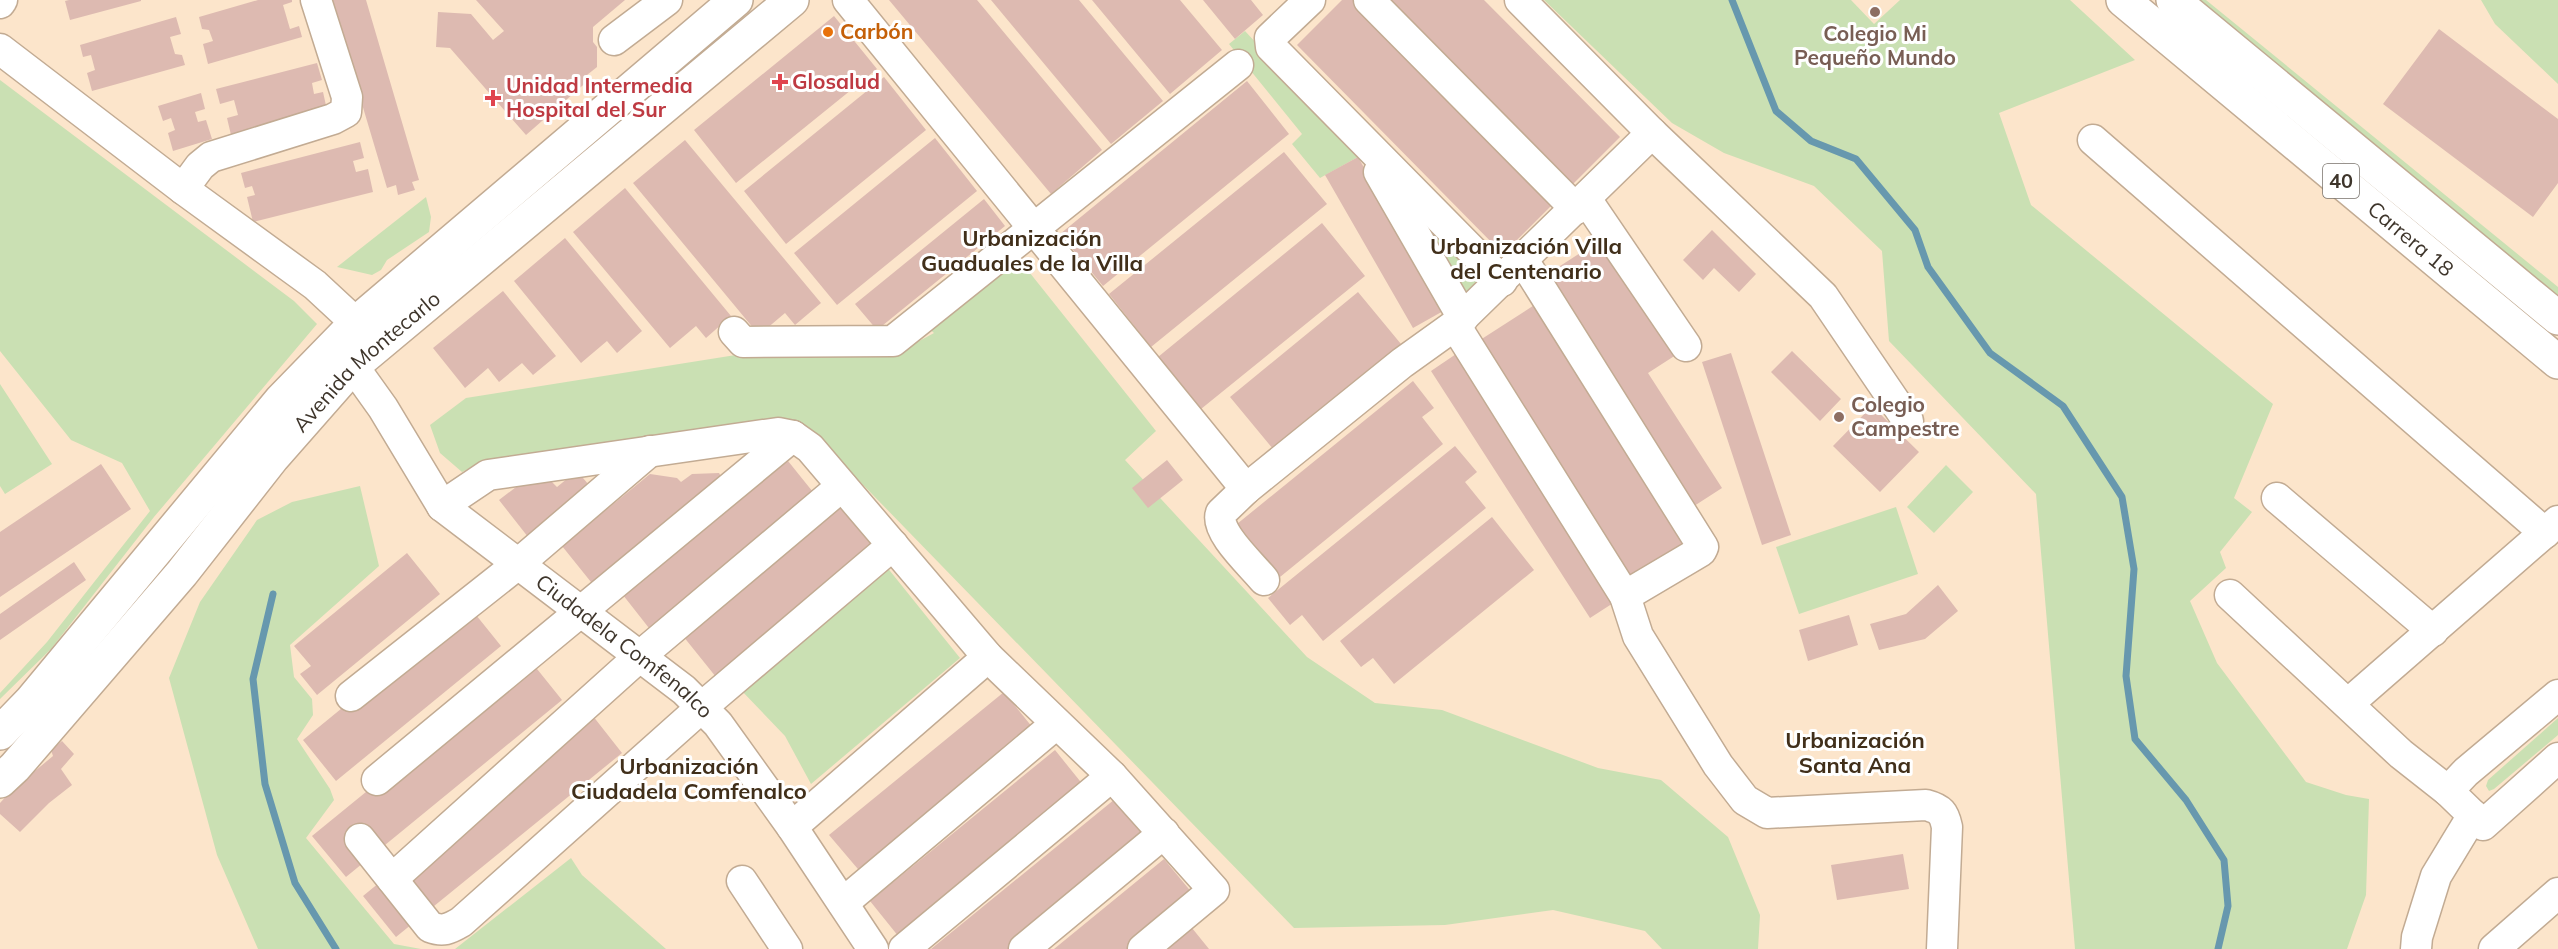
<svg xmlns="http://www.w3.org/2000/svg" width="2558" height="949" viewBox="0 0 2558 949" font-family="Mulish,sans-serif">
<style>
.green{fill:#cae0b3}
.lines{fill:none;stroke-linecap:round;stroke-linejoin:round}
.stream{stroke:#6798ae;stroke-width:7}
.building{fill:#ddbab1}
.minor-casing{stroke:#c2ab93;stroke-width:33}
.major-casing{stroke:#c2ab93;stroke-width:36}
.minor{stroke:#fff;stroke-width:30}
.major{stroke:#fff;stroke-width:33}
.education-dot{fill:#8d6e63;stroke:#fff;stroke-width:2}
.food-dot{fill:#e8710a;stroke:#fff;stroke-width:2}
.health-dot{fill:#e0444e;stroke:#fff;stroke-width:2}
.labels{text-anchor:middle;stroke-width:6;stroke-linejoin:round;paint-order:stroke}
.shield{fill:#fff;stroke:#78726b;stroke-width:1.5}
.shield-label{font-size:20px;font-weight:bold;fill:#3e352b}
.food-label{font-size:21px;font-weight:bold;fill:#c56008;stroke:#fff;text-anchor:start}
.education-label{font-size:21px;font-weight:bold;fill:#785e54;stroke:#fff}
.health-label{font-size:21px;font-weight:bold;fill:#be3a42;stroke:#fff;text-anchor:start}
.street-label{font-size:21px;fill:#3e352b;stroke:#fff}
.neighbourhood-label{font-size:22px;font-weight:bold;fill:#412f1a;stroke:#fff}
</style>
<rect width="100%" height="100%" fill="#fce5cb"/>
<path class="green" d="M 1544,0 L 1851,0 L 1874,24 L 1900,0 L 2070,0 L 2135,60 L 1999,113 L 2031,205 L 2273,404 L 2234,498 L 2252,512 L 2220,552 L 2226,568 L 2190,601 L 2217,663 L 2306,782 L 2346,795 L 2369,799 L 2366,895 L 2347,949 L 2075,949 L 2036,494 L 1889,341 L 1882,251 L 1814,186 L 1724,153 L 1672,123 Z
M 2192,0 L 2206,0 L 2558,287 L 2558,303 Z
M 2481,0 L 2558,0 L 2558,84 L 2495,24 Z
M 1245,31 L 1343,136 L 1358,157 L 1320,178 L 1292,144 L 1302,134 L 1229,44 Z
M 0,80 L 294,301 L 317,324 L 154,517 L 51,649 L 0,699 L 0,693 L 47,642 L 150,511 L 122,463 L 71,440 L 0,351 Z
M 1401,192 L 1487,281 L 1464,302 Z
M 426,197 L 431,217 L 429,232 L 387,260 L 381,270 L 372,275 L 337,267 Z
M 1014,253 L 1156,431 L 1125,460 L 1307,657 L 1375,703 L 1442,710 L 1598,768 L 1661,780 L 1728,837 L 1760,915 L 1758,949 L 1662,949 L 1645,931 L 1553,910 L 1445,925 L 1294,928 L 836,457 L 646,437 L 484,461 L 462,472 L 440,453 L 430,425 L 466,398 L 742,354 L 899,352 L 934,333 L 924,324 Z
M 0,384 L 52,464 L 5,494 L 0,486 Z
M 1946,465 L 1973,492 L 1934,533 L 1907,507 Z
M 360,486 L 379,566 L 290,645 L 294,677 L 312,699 L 313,715 L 297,739 L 330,789 L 334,800 L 306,838 L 394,944 L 421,949 L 258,949 L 217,855 L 169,678 L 200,602 L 257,520 L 292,502 Z
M 1896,507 L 1918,574 L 1799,614 L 1776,547 Z
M 882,561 L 960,658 L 811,784 L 785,736 L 740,689 Z
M 2558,718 L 2558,735 L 2494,789 L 2489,791 L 2486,786 L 2488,780 Z
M 571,858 L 582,875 L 666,949 L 455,949 Z"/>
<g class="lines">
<path class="stream" d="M 1732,0 L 1776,111 L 1811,141 L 1856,159 L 1915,230 L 1928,267 L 1990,353 L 2063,406 L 2122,497 L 2134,569 L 2126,676 L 2135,739 L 2186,800 L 2224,860 L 2228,906 L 2218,949
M 273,594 L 253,679 L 265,784 L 295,883 L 336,949"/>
</g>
<path class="building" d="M 69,0 L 141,0 L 141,1 L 70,20 L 65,1 Z
M 258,0 L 292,0 L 292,2 L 283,5 L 290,29 L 299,26 L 302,37 L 208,64 L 203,44 L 213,41 L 209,30 L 202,29 L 199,17 Z
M 331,0 L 366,0 L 419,180 L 412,182 L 415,190 L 398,195 L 396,185 L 387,188 Z
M 476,0 L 625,0 L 593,27 L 593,42 L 597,47 L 597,67 L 587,75 L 590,79 L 526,135 L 450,48 L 436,47 L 438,12 L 471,14 L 493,40 L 504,31 Z
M 889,0 L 977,0 L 1102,150 L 1051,194 Z
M 991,0 L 1079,0 L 1163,101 L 1111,144 Z
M 1092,0 L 1180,0 L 1222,50 L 1170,94 Z
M 1203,0 L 1251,0 L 1263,15 L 1235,39 Z
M 1342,0 L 1357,0 L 1556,201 L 1503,254 L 1297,45 Z
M 1380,0 L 1484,0 L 1620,137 L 1568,189 Z
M 834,16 L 877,69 L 736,183 L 694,130 Z
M 176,17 L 181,34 L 170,37 L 175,54 L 182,55 L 185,65 L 92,91 L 87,73 L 95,70 L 91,55 L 83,57 L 80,45 Z
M 2439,29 L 2558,119 L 2558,183 L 2533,217 L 2383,104 Z
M 317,63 L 322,80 L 312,83 L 314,94 L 323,92 L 327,110 L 231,135 L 227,118 L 238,115 L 234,100 L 220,104 L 216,89 Z
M 884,77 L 926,130 L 786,244 L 744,191 Z
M 1247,81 L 1289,134 L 1103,286 L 1060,234 Z
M 201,93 L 205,109 L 195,112 L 198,122 L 206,120 L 212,139 L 173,151 L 168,133 L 175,130 L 171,118 L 163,121 L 158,106 Z
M 935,138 L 977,191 L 837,305 L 794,253 Z
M 685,140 L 821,303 L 795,325 L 785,313 L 759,335 L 633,183 Z
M 360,142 L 364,158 L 353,161 L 356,172 L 368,169 L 373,192 L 253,222 L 247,197 L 255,195 L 252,186 L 245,188 L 241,173 Z
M 1284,152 L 1327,204 L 1151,347 L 1109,294 Z
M 1358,157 L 1445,310 L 1413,328 L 1325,175 Z
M 625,188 L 731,316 L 706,338 L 696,326 L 670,348 L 573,232 Z
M 984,199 L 1005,226 L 877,330 L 855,304 Z
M 1322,223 L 1365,276 L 1201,409 L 1158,357 Z
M 1712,230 L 1756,274 L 1739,292 L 1714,268 L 1703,280 L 1683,260 Z
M 1605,237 L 1679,353 L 1648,373 L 1722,488 L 1691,508 L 1543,277 Z
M 565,238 L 642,331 L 617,353 L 607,341 L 581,363 L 514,281 Z
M 503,291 L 556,356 L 533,375 L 522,363 L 499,382 L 488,368 L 465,388 L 433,348 Z
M 1358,292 L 1401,344 L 1273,449 L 1230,397 Z
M 1539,302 L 1697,549 L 1635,589 L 1477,342 Z
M 1462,350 L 1621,598 L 1590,618 L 1431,371 Z
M 1792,351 L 1841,399 L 1820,421 L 1771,372 Z
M 1731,353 L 1791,535 L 1762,545 L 1702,362 Z
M 1413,381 L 1434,408 L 1422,417 L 1443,444 L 1280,577 L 1237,524 Z
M 1872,406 L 1919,452 L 1880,492 L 1833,446 Z
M 1455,446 L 1477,472 L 1465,482 L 1486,508 L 1323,641 L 1302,615 L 1290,625 L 1268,598 Z
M 1167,460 L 1183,480 L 1148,508 L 1132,488 Z
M 788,461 L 821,502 L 656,637 L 623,595 Z
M 101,464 L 131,509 L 0,597 L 0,532 Z
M 719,473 L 724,482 L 595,587 L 562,546 L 650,474 L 677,478 L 681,482 L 692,474 Z
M 573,474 L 583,478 L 594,491 L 532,542 L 499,500 L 520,484 L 552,482 L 557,487 Z
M 847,502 L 881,543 L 716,677 L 683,636 Z
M 1492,517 L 1534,570 L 1394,684 L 1373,658 L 1361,667 L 1340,641 Z
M 407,553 L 440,594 L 317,695 L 300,674 L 311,666 L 294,646 Z
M 74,562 L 86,580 L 0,640 L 0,614 Z
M 1938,585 L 1958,611 L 1925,639 L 1879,650 L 1870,624 L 1906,614 Z
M 468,605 L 501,646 L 336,781 L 303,740 Z
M 1849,615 L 1858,645 L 1808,661 L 1799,630 Z
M 529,659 L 562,700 L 346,877 L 312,836 Z
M 1004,692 L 1037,733 L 863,875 L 829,835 Z
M 589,711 L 622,753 L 396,937 L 363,896 Z
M 62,741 L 74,754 L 61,769 L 72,785 L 49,803 L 20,832 L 0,814 L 0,803 L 11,791 L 53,756 L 51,750 Z
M 1055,750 L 1088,791 L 903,942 L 870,901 Z
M 1115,799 L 1148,840 L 1015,949 L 931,949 Z
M 1903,854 L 1909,889 L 1837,900 L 1831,865 Z
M 1164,859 L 1198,900 L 1137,949 L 1054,949 Z
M 1192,928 L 1209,949 L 1167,949 L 1172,945 Z"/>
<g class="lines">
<defs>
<g id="minor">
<path d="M 848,0 L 1246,489"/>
<path d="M 1310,0 L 1270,38 L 1271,47 L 1502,281"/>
<path d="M 1369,0 L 1576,209"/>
<path d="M 1520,0 L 1652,133 L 1823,296 L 1908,421"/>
<path d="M 0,3 L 2,0"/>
<path d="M 614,40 L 667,0"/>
<path d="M 0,49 L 183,189 L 315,285 L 356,323"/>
<path d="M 2093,140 L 2545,533"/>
<path d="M 1379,172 L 1463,318"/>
<path d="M 183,189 L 200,166 L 211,157 L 333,119 L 346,112 L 347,97 L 316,0"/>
<path d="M 1586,199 L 1686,346"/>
<path d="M 1523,260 L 1703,547 L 1701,551 L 1625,596"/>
<path d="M 1455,325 L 1625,596 L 1638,636 L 1718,765 L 1745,800 L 1767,813 L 1926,805 C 1941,809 1944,813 1947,827 L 1942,949"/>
<path d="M 734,332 L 743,342 L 893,341 L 1238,65"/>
<path id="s1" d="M 353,366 L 383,408 L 442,506 L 684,690 L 718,724 L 792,827 L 873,949"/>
<path d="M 2277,498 L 2433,631"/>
<path d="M 442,506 L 488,475 L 778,433 L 793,436 L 810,448 L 988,657 L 1112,776 L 1214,890 L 1143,949"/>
<path d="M 1264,580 C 1252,565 1214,531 1221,513 L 1246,489 L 1402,363 L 1455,325 L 1652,133"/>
<path d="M 2230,595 L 2401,754 L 2448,791 L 2483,825 L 2558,758"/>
<path d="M 351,696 L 518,564 L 650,451"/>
<path d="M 2349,703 L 2558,521"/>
<path d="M 377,780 L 793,436"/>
<path d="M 2448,791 L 2466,772 L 2558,695"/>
<path d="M 792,827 L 988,657"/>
<path d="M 360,839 L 430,927 C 443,932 449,929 461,922 L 702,707 L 893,545"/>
<path d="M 392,879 L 640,656 L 842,486"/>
<path d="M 742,881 L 787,949"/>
<path d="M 843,903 L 1056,724"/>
<path d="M 904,949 L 1112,776"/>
<path d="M 1024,949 L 1164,833"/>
<path d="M 2416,949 L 2417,937 L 2436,876 L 2473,815"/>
<path d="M 2494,949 L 2558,893"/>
</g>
<g id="major">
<path id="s2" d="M 2123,0 L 2558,362"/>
<path d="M 2173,0 L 2558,318"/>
<path d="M 0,733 L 31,701 L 281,400 L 356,323 L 736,0"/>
<path id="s3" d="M 0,781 L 15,767 L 182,573 L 273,457 L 353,366 L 792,0"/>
</g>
</defs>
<use href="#minor" class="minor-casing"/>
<use href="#major" class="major-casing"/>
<use href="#minor" class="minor"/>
<use href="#major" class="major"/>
</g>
<g class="education-dot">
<circle cx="1875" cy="12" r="6"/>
<circle cx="1839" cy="417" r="6"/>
</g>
<circle class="food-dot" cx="828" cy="32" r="6"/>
<g class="health-dot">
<path d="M777 73h6v6h6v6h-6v6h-6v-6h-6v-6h6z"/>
<path d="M490 89h6v6h6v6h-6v6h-6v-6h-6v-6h6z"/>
</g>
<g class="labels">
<rect class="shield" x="2323" y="164" width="36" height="34" rx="4.5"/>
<g class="shield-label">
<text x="2341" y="188">40</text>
</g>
<g class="food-label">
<text x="840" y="39">Carbón</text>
</g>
<g class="education-label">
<text x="1875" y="41">Colegio Mi<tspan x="1875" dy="24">Pequeño Mundo</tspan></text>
<text x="1851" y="412" text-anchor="start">Colegio<tspan x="1851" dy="24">Campestre</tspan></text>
</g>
<g class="health-label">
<text x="792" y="89">Glosalud</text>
<text x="506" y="93">Unidad Intermedia<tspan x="506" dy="24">Hospital del Sur</tspan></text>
</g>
<g class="street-label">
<text dy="7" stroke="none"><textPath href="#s2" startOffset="374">Carrera 18</textPath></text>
<text dy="7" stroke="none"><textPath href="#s3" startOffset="558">Avenida Montecarlo</textPath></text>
<text dy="7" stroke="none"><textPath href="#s1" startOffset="396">Ciudadela Comfenalco</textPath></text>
</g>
<g class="neighbourhood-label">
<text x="1032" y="246">Urbanización<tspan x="1032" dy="25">Guaduales de la Villa</tspan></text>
<text x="1526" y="254">Urbanización Villa<tspan x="1526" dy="25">del Centenario</tspan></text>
<text x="1855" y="748">Urbanización<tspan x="1855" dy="25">Santa Ana</tspan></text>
<text x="689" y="774">Urbanización<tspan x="689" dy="25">Ciudadela Comfenalco</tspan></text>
</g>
</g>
</svg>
